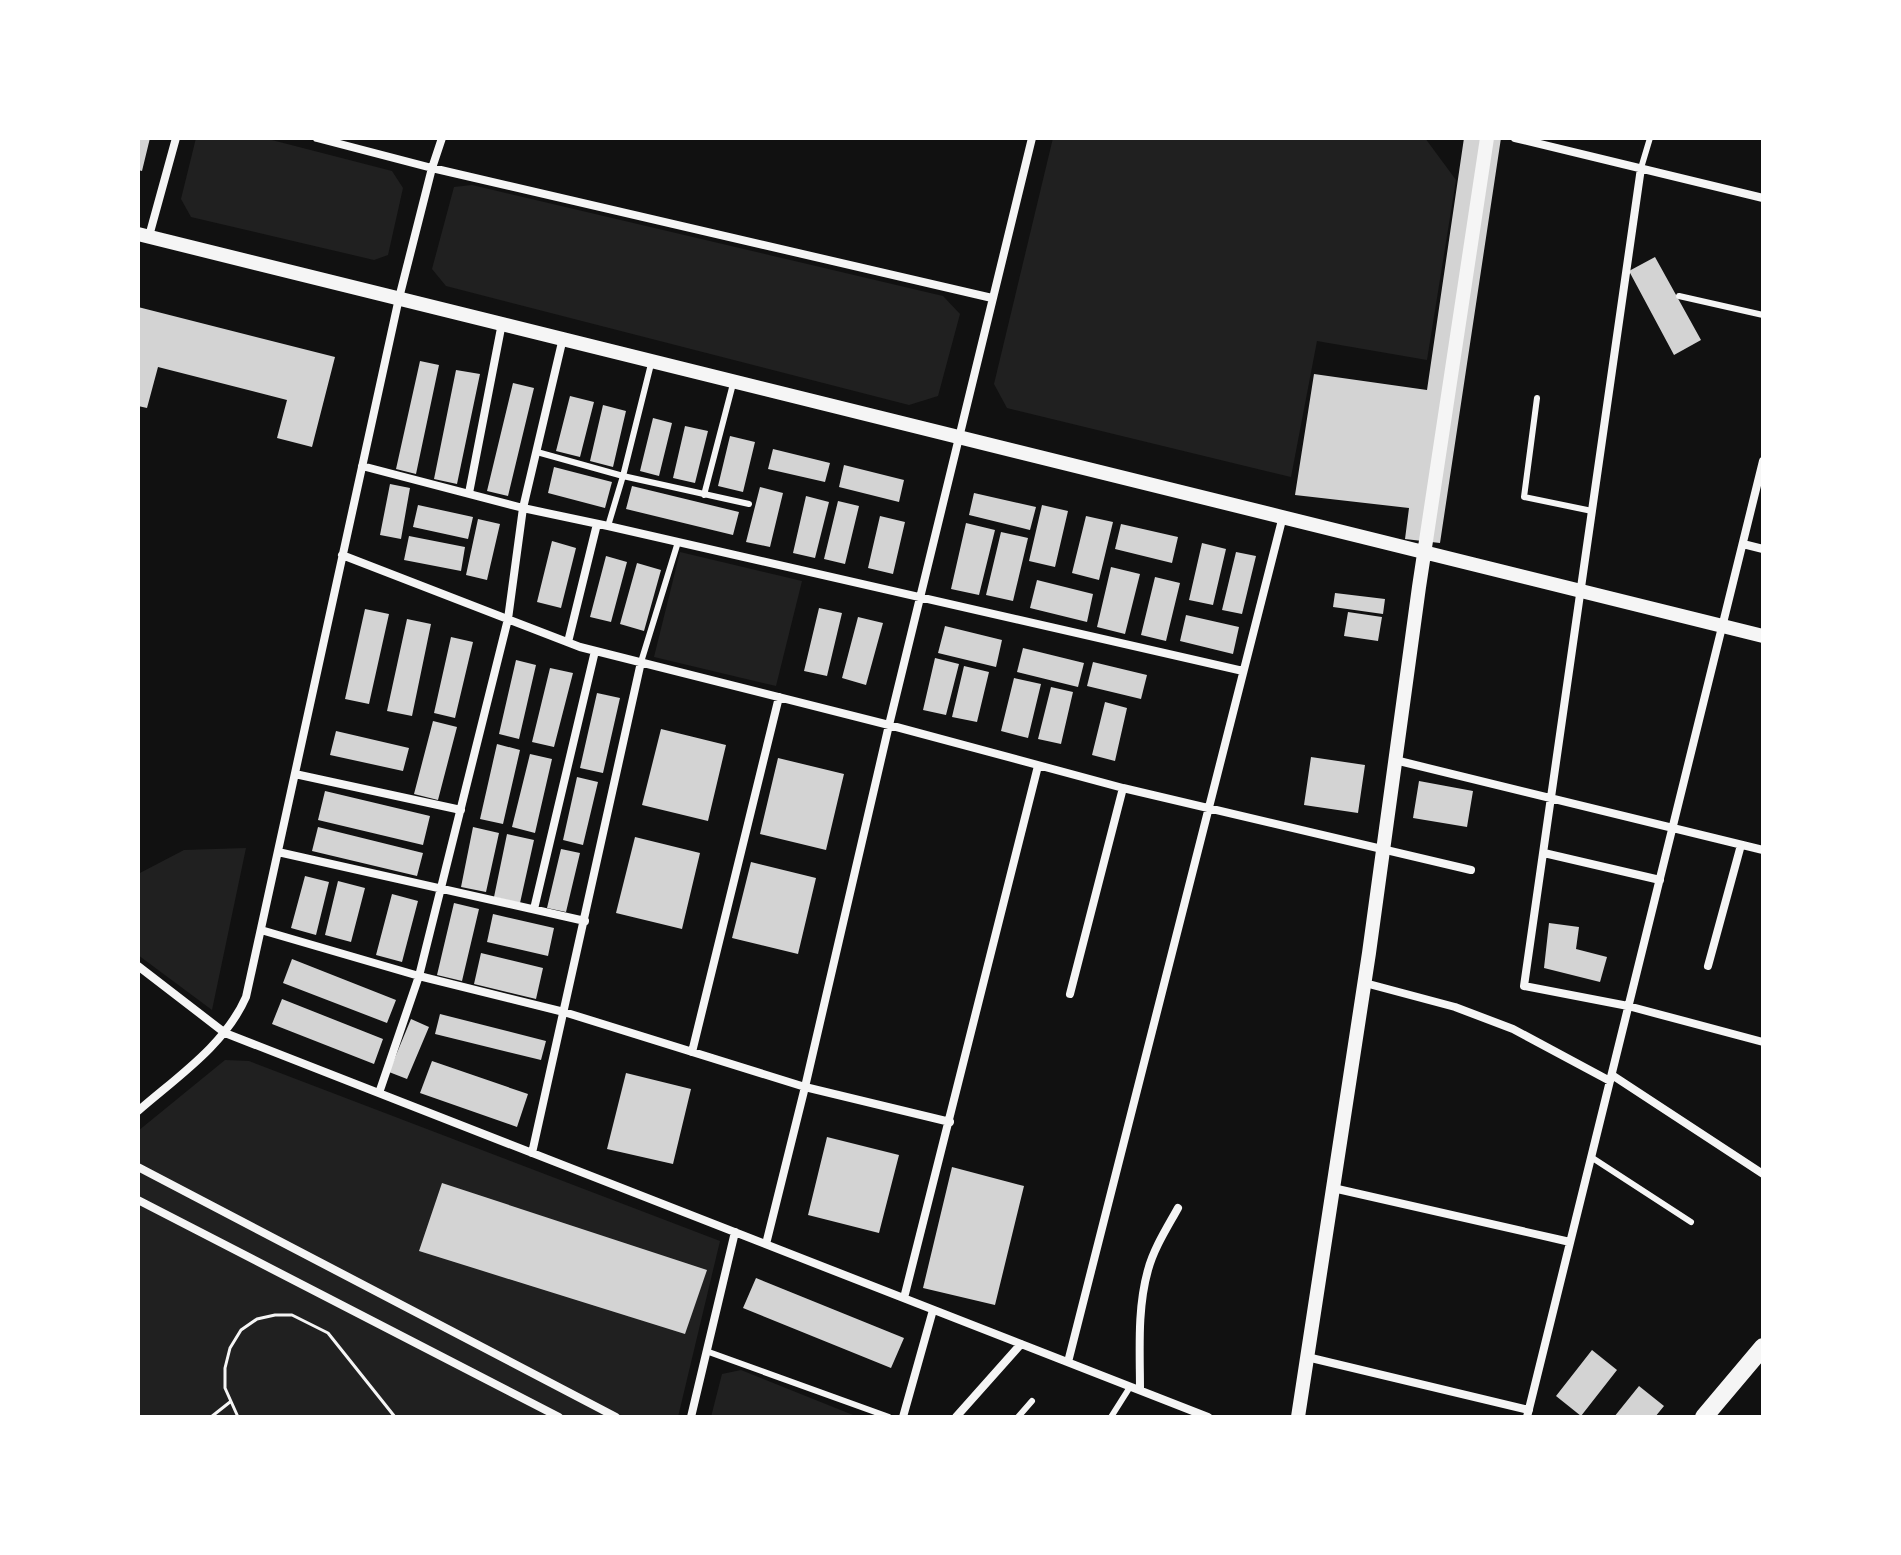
<svg xmlns="http://www.w3.org/2000/svg" width="1901" height="1555" viewBox="0 0 1901 1555" font-family="'Asap Condensed',sans-serif">
<style>
.green{fill:#202020}
.building{fill:#d3d3d3}
.lines{fill:none;stroke-linecap:round;stroke-linejoin:round}
.path{stroke:#f5f5f5;stroke-width:3}
.service{stroke:#f5f5f5;stroke-width:6}
.minor{stroke:#f5f5f5;stroke-width:8}
.tertiary{stroke:#f5f5f5;stroke-width:14}
.primary{stroke:#f5f5f5;stroke-width:18}
</style>
<rect width="100%" height="100%" fill="#111"/>
<path class="green" d="M 196,138 L 264,138 L 392,171 L 403,188 L 388,255 L 374,260 L 191,217 L 181,199 Z
M 1053,138 L 1425,138 L 1456,180 L 1427,360 L 1317,341 L 1291,477 L 1007,408 L 994,384 Z
M 472,185 L 943,296 L 960,314 L 938,396 L 909,405 L 446,286 L 432,269 L 454,187 Z
M 680,552 L 802,581 L 776,686 L 654,657 Z
M 246,848 L 212,1010 L 138,955 L 138,874 L 184,850 Z
M 225,1060 L 249,1061 L 720,1241 L 678,1417 L 138,1417 L 138,1131 Z
M 741,1370 L 858,1417 L 711,1417 L 722,1374 Z"/>
<path class="building" d="M 138,138 L 150,138 L 142,171 L 138,170 Z
M 1464,138 L 1501,138 L 1440,543 L 1405,539 L 1409,508 L 1295,495 L 1314,374 L 1427,390 Z
M 1655,257 L 1701,340 L 1674,355 L 1629,271 Z
M 138,307 L 335,357 L 312,447 L 277,438 L 287,400 L 158,367 L 147,408 L 138,406 Z
M 420,361 L 439,365 L 416,474 L 396,469 Z
M 456,370 L 480,374 L 457,484 L 434,479 Z
M 513,383 L 534,388 L 508,496 L 487,491 Z
M 570,396 L 594,402 L 580,457 L 556,451 Z
M 603,405 L 626,411 L 613,467 L 590,461 Z
M 653,418 L 672,423 L 659,476 L 640,471 Z
M 685,426 L 708,431 L 695,483 L 673,478 Z
M 730,436 L 755,442 L 743,492 L 718,486 Z
M 773,449 L 830,463 L 825,482 L 768,469 Z
M 844,465 L 904,480 L 899,502 L 839,487 Z
M 554,467 L 612,482 L 605,508 L 548,493 Z
M 390,484 L 410,488 L 401,539 L 380,535 Z
M 632,486 L 739,512 L 733,535 L 626,509 Z
M 760,487 L 783,493 L 770,547 L 746,542 Z
M 974,493 L 1036,507 L 1030,530 L 969,515 Z
M 806,496 L 829,502 L 815,558 L 793,553 Z
M 838,501 L 859,506 L 845,564 L 824,559 Z
M 418,505 L 473,517 L 468,539 L 413,527 Z
M 1042,505 L 1068,511 L 1055,567 L 1029,561 Z
M 880,516 L 905,522 L 893,574 L 868,568 Z
M 1086,516 L 1113,522 L 1099,580 L 1072,573 Z
M 478,519 L 500,524 L 487,580 L 466,575 Z
M 966,523 L 995,530 L 979,595 L 951,589 Z
M 1121,524 L 1178,537 L 1172,563 L 1115,549 Z
M 1001,532 L 1028,538 L 1013,601 L 986,595 Z
M 409,536 L 465,547 L 461,571 L 404,560 Z
M 552,541 L 576,548 L 561,608 L 537,602 Z
M 1202,543 L 1226,549 L 1213,605 L 1189,600 Z
M 1236,552 L 1256,556 L 1242,614 L 1222,610 Z
M 606,556 L 627,562 L 611,622 L 590,617 Z
M 637,563 L 661,570 L 644,631 L 620,624 Z
M 1111,567 L 1140,574 L 1125,634 L 1097,627 Z
M 1155,577 L 1180,583 L 1166,641 L 1141,635 Z
M 1037,580 L 1093,594 L 1087,622 L 1030,608 Z
M 1335,593 L 1385,599 L 1383,614 L 1333,607 Z
M 819,608 L 842,613 L 827,676 L 804,671 Z
M 365,609 L 389,614 L 369,704 L 345,699 Z
M 1348,612 L 1382,617 L 1378,641 L 1344,636 Z
M 1186,615 L 1239,627 L 1233,654 L 1180,641 Z
M 858,617 L 883,623 L 866,685 L 842,678 Z
M 407,619 L 431,624 L 412,716 L 387,711 Z
M 945,626 L 1002,640 L 996,667 L 938,653 Z
M 451,637 L 473,642 L 455,718 L 434,713 Z
M 1023,648 L 1084,663 L 1078,687 L 1017,672 Z
M 935,658 L 959,664 L 946,715 L 923,710 Z
M 516,660 L 536,665 L 519,739 L 499,734 Z
M 1093,662 L 1147,675 L 1141,699 L 1087,686 Z
M 964,666 L 989,672 L 977,722 L 952,717 Z
M 550,668 L 573,673 L 554,747 L 532,742 Z
M 1014,678 L 1041,684 L 1028,738 L 1001,731 Z
M 1051,687 L 1073,692 L 1061,744 L 1038,739 Z
M 597,693 L 620,698 L 603,773 L 580,768 Z
M 1105,702 L 1127,708 L 1115,761 L 1092,755 Z
M 433,721 L 457,727 L 438,800 L 414,794 Z
M 661,729 L 726,745 L 708,821 L 642,805 Z
M 336,731 L 409,748 L 403,771 L 330,755 Z
M 497,744 L 520,750 L 503,824 L 480,819 Z
M 530,754 L 552,759 L 535,833 L 512,827 Z
M 1311,757 L 1365,765 L 1358,813 L 1304,805 Z
M 778,758 L 844,774 L 826,850 L 760,834 Z
M 577,777 L 598,782 L 583,845 L 563,840 Z
M 1419,781 L 1473,791 L 1467,827 L 1413,818 Z
M 325,791 L 430,816 L 423,845 L 318,820 Z
M 318,827 L 423,853 L 417,876 L 312,851 Z
M 473,827 L 499,833 L 486,892 L 461,887 Z
M 507,834 L 534,840 L 520,903 L 494,897 Z
M 635,837 L 700,853 L 682,929 L 616,913 Z
M 561,849 L 580,853 L 566,912 L 547,908 Z
M 751,862 L 816,878 L 798,954 L 732,938 Z
M 305,876 L 329,882 L 316,935 L 291,928 Z
M 338,881 L 365,888 L 351,942 L 325,935 Z
M 392,894 L 418,901 L 402,962 L 376,955 Z
M 454,903 L 479,909 L 462,981 L 437,975 Z
M 493,914 L 554,928 L 548,956 L 487,942 Z
M 1549,923 L 1579,927 L 1576,949 L 1607,957 L 1600,982 L 1544,968 Z
M 481,953 L 543,968 L 536,999 L 474,984 Z
M 292,959 L 396,1000 L 387,1023 L 283,983 Z
M 282,999 L 383,1039 L 374,1064 L 272,1024 Z
M 440,1014 L 546,1041 L 541,1060 L 435,1034 Z
M 411,1019 L 429,1027 L 407,1079 L 389,1072 Z
M 432,1061 L 528,1094 L 517,1127 L 420,1093 Z
M 626,1073 L 691,1089 L 673,1164 L 607,1149 Z
M 827,1137 L 899,1155 L 879,1233 L 808,1215 Z
M 952,1167 L 1024,1186 L 995,1305 L 923,1288 Z
M 442,1183 L 707,1270 L 685,1334 L 419,1251 Z
M 756,1278 L 904,1338 L 891,1368 L 743,1308 Z
M 1592,1350 L 1617,1370 L 1581,1416 L 1556,1396 Z
M 1639,1386 L 1664,1406 L 1655,1417 L 1614,1417 Z"/>
<g class="lines">
<path class="path" d="M 211,1417 L 230,1402
M 238,1417 L 225,1388 L 225,1368 L 230,1348 L 241,1330 L 257,1319 L 275,1315 L 292,1315 L 328,1333 L 395,1417"/>
<path class="service" d="M 1641,168 L 1650,138
M 1679,296 L 1763,315
M 1537,398 L 1524,497 L 1592,511
M 537,452 L 623,476 L 749,504
M 704,495 L 734,380
M 608,526 L 623,476 L 652,360
M 641,662 L 678,542
M 1591,1157 L 1691,1222
M 706,1351 L 889,1417
M 1018,1417 L 1032,1401
M 1111,1417 L 1130,1387"/>
<path class="minor" d="M 317,138 L 432,168 L 992,298
M 1515,138 L 1763,198
M 1641,168 L 1524,986 L 1628,1006 L 1763,1042
M 149,236 L 176,138
M 362,466 L 523,508 L 608,526 L 1243,671
M 469,493 L 502,323
M 1743,544 L 1763,549
M 342,555 L 580,647 L 889,725 L 1123,788 L 1471,870
M 568,642 L 597,524
M 1395,760 L 1763,850
M 295,774 L 461,810
M 278,852 L 585,921
M 1544,853 L 1660,880
M 534,909 L 595,651
M 261,930 L 419,976 L 564,1012 L 805,1087 L 950,1122
M 138,966 L 225,1033 L 1208,1417
M 1708,966 L 1741,845
M 1365,983 L 1455,1007 L 1513,1029 L 1610,1081
M 1070,994 L 1123,788
M 692,1052 L 779,697
M 1612,1075 L 1763,1174
M 379,1093 L 419,976 L 508,619 L 523,508 L 563,338
M 138,1111 C 177,1077 225,1045 246,997 L 399,298 L 432,168 L 442,138
M 532,1153 L 641,662
M 138,1167 L 616,1417
M 1333,1188 L 1570,1242
M 138,1200 L 559,1417
M 766,1244 L 805,1087 L 889,725 L 1032,138
M 904,1298 L 1038,766
M 1307,1357 L 1529,1410
M 1068,1362 L 1283,516
M 1140,1390 C 1140,1351 1137,1309 1148,1270 C 1154,1248 1167,1228 1178,1208
M 691,1417 L 735,1232
M 903,1417 L 933,1310
M 956,1417 L 1021,1344
M 1527,1417 L 1763,461"/>
<path class="tertiary" d="M 138,234 L 1763,636
M 1298,1417 L 1369,953 L 1419,587 L 1487,138"/>
<path class="primary" d="M 1704,1417 L 1763,1347"/>
</g>
<rect width="1901" height="1555" fill="none" stroke="#ffffff" stroke-width="280"/>
</svg>
